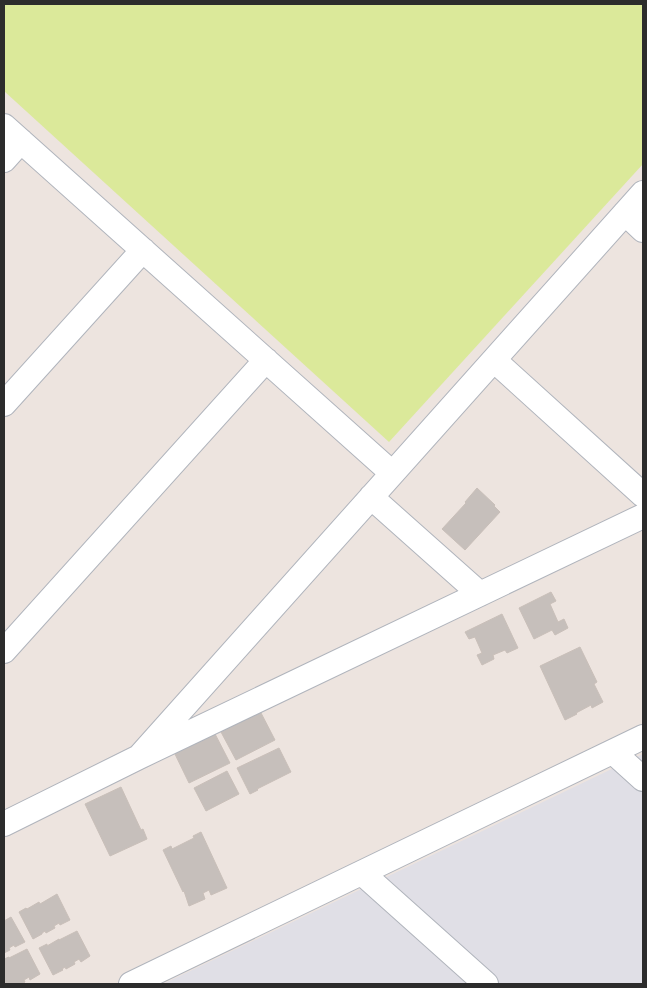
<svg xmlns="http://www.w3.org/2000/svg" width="647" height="988" viewBox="0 0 647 988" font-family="Roboto,sans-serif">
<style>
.industrial{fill:#e0dfe6}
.pitch{fill:#dbe99a}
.building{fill:#c6bfbb;stroke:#c9bfb9}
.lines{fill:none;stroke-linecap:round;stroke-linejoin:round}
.minor-casing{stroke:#b0b4bc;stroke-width:26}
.minor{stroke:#fff;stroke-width:24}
</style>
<rect width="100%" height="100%" fill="#ede4df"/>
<path class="industrial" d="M 643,754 L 643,984 L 163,984 Z"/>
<path class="pitch" d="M 4,4 L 643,4 L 643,164 L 389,442 L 4,91 Z"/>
<path class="building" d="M 477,488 L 495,505 L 494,506 L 500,512 L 465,550 L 442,529 L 466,503 L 465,502 Z
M 551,592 L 556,601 L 550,604 L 558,622 L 564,619 L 568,628 L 555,635 L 552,630 L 534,639 L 519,608 Z
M 502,614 L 518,648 L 507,653 L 505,650 L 493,655 L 494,659 L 482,665 L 477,655 L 482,653 L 475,637 L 469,639 L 465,632 Z
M 580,647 L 597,682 L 594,684 L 603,702 L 592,708 L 591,705 L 576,713 L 577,714 L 565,720 L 540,666 Z
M 260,711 L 275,740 L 236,760 L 221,732 Z
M 213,730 L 230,763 L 189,783 L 173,750 Z
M 279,748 L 291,772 L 257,789 L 258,790 L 250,794 L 237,768 Z
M 227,771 L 239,794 L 206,811 L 194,788 Z
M 121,787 L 141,830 L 143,829 L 147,839 L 110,856 L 85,804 Z
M 201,832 L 227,888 L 211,895 L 209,890 L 203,893 L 205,899 L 189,906 L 184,891 L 183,892 L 163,850 L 171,846 L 172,849 L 194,838 L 193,836 Z
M 57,894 L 70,920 L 60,925 L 59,923 L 54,926 L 55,928 L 46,933 L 45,931 L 42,933 L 42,934 L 33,939 L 19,912 L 26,908 L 27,909 L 39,902 L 40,904 Z
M 11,917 L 25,942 L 15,947 L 14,945 L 9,948 L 10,950 L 4,953 L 4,921 Z
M 77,931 L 90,956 L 81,962 L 79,959 L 74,962 L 75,964 L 66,969 L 65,967 L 62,969 L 63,970 L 53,975 L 39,948 L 47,944 L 47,946 L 59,939 L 59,940 Z
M 27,949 L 40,974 L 30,980 L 29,977 L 24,980 L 25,982 L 22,984 L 4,984 L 4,959 L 9,957 L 9,958 Z"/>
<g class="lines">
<defs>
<path id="minor" d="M 4,126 L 392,473
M 4,160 L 21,141
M 625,213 L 643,230
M 494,360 L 643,495
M 4,404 L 143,250
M 371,497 L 480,594
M 4,651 L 266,360
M 613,752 L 643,779
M 139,757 L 643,193
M 4,824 L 139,757 L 643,516
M 362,873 L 486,984
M 131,984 L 643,737"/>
</defs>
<use href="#minor" class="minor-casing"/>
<use href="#minor" class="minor"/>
</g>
<rect width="647" height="988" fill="none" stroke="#2c2c2c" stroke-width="10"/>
</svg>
